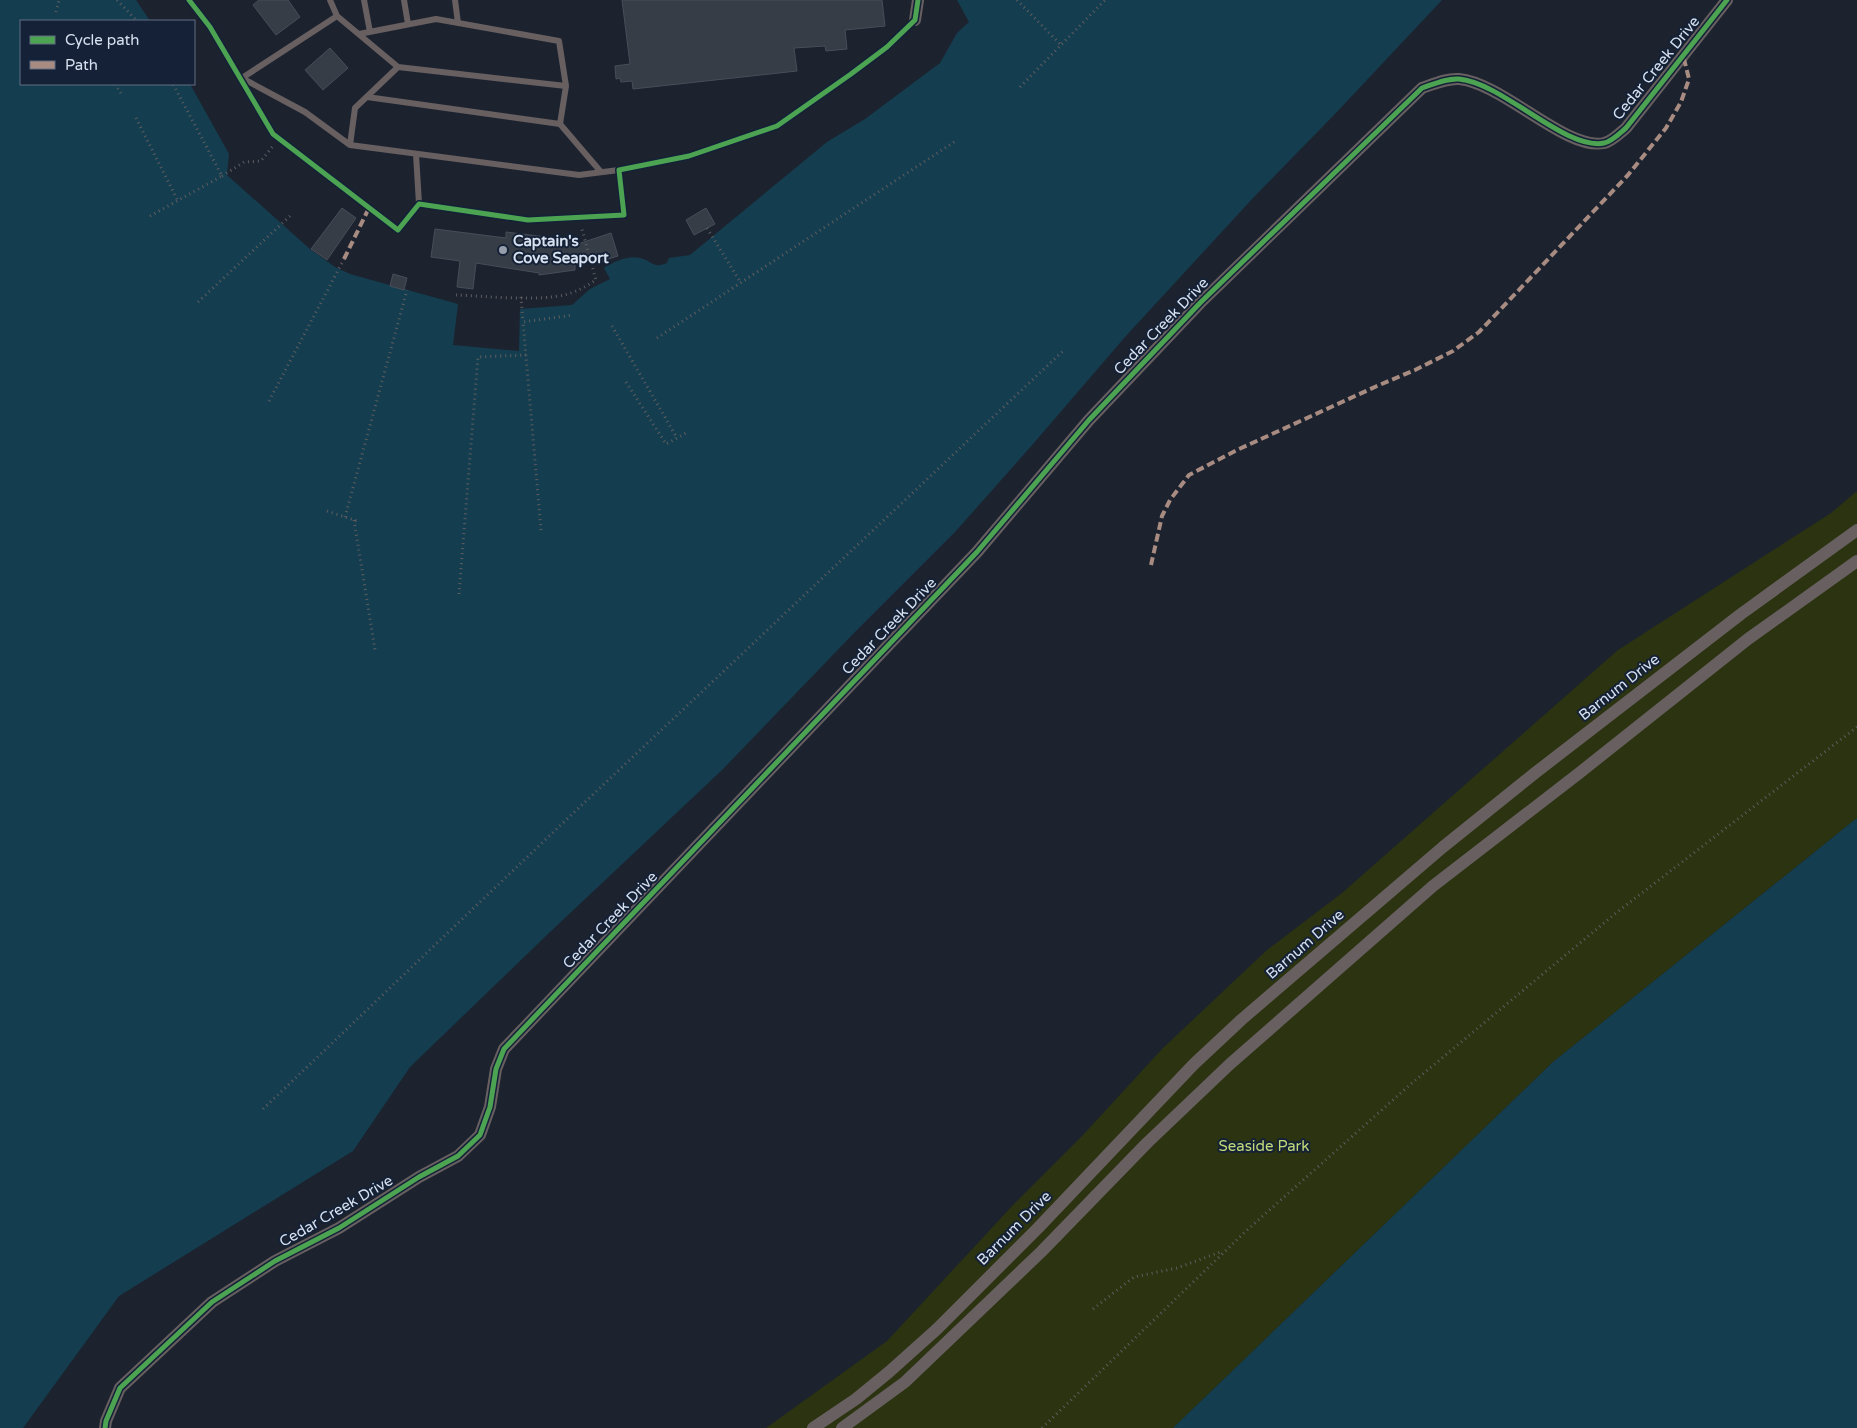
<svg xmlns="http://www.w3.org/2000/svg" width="1857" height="1428" viewBox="0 0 1857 1428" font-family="'Varela Round',sans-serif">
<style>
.green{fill:#2b3310}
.water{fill:#143e4f}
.building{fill:#363d47;stroke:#484e59}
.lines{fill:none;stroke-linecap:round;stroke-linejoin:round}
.path{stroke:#5f5d60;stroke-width:3;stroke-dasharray:1 4;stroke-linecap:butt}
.service{stroke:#685f61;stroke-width:6}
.minor{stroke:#685f61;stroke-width:12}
.quiet{stroke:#a88b81;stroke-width:4;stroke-dasharray:8 4;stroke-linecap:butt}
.cycleway-casing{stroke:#142137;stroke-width:8}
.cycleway{stroke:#4ca352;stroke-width:5}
.poi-dot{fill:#969eac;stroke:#142137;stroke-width:2}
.labels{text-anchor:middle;stroke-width:4;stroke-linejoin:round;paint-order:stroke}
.street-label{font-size:15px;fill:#d7e1ef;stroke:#142137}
.poi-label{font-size:15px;font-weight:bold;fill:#d7e1ef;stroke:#142137;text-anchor:start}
.park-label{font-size:15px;fill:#c2d978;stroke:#142137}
</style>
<rect width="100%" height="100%" fill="#1c232f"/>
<path class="green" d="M 1857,491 L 1857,818 L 1553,1062 L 1173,1428 L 766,1428 L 887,1341 L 1014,1204 L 1082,1136 L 1163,1048 L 1267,950 L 1342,893 L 1618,650 L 1831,513 Z"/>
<path class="water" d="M 0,0 L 136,0 L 150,21 L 21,21 L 21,84 L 190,84 L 229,154 L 227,175 L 311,250 L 335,267 L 350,274 L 458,304 L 453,345 L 519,351 L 520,309 L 572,305 L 590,289 L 610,279 L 604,268 C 614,262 628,255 640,258 C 653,261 652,269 667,263 L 669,258 L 690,255 L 827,142 L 865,119 L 940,63 L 957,33 L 969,22 L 957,0 L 1442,0 L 1334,115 L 1253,198 L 1125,337 L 1033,444 L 955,532 L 852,635 L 722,770 L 549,933 L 410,1067 L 353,1151 L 119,1296 L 23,1428 L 0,1428 Z
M 1857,818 L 1857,1428 L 1173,1428 L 1553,1062 Z"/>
<path class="building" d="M 259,0 L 288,0 L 300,17 L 276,35 L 253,5 Z
M 622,0 L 882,0 L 885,26 L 845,30 L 847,49 L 826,51 L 825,46 L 794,48 L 797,71 L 633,89 L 632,81 L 621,82 L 620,78 L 616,79 L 615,66 L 630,64 Z
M 330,48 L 348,68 L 323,90 L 305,70 Z
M 342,208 L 356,218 L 327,260 L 311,249 Z
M 706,208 L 715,224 L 694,235 L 686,220 Z
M 435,229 L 506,238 L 506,232 L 546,237 L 546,244 L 575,241 L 575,245 L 611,233 L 618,256 L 599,262 L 596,254 L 575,261 L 575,270 L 539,275 L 539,273 L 476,263 L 473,289 L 457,287 L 460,261 L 431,257 Z
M 393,274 L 407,278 L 404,290 L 390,286 Z"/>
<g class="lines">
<path class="path" d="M 117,0 L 137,21
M 1017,0 L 1061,45
M 56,12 L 59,0
M 115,84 L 122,95
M 1020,87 L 1105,0
M 136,118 L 178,201
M 222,176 L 244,162 L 261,161 L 273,146
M 150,216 L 222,176 L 173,84
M 707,228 L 741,283
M 456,295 C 486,296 540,302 568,294 C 578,291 587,286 596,280 L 581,226
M 521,297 L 523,322
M 198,302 L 290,216
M 612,326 L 677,438
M 657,338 L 957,140
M 626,382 L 666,444 L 686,433
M 269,401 L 344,259
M 327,511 L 360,522
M 345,517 L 407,290
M 354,520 L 375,650
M 541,530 L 523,322 L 573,315
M 459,594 L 478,357 L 526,355
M 263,1109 L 566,820 L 1063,351
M 1093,1309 L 1134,1277 L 1177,1268 L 1223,1251
M 1042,1428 L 1246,1231 L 1412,1083 L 1616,913 L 1857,727"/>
<path class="service" d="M 189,0 L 210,27 L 273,134 L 398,230 L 419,204 L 528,220 L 624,215 L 619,170 L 689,156 L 777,126 L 851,74 L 887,47 L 915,20
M 330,0 L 337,16
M 364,0 L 370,32
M 404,0 L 408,24
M 455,0 L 458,23
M 359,34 L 436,19 L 559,41 L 566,86 L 560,124 L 367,97
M 398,67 L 566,86
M 240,77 L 305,112 L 350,145 L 579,175 L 619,170
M 242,78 L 337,16 L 398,67 L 355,108 L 350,145
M 560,124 L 601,172
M 416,154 L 419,204"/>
<path class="minor" d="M 915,20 L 918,0
M 105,1428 L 106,1421 L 120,1388 L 212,1302 L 275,1261 L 339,1228 L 419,1177 L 458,1156 L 480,1135 L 490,1107 L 496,1069 L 504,1049 L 977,552 L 1089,420 L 1200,303 L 1422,88 C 1434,84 1447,78 1459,79 C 1503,83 1566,151 1604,143 C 1611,142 1620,133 1626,128 L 1727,0
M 813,1428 L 856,1399 L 889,1372 L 937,1329 L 1038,1228 L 1194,1064 L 1241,1020 L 1443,847 L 1535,773 L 1741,614 L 1857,530
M 842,1428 L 905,1382 L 1041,1252 L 1147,1143 L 1230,1064 L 1433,886 L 1578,774 L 1748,639 L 1857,561"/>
<path class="quiet" d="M 344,259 L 369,208
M 1151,565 L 1162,516 L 1170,500 L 1189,475 L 1237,450 L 1377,386 L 1415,370 L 1453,351 L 1479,332 L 1628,175 L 1666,128 L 1681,102 L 1689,79 L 1683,55"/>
<defs>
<path id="cycleway" d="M 189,0 L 210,27 L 273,134 L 398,230 L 419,204 L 528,220 L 624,215 L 619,170 L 689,156 L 777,126 L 851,74 L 887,47 L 915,20 L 918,0
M 105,1428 L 106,1421 L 120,1388 L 212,1302 L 275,1261 L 339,1228 L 419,1177 L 458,1156 L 480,1135 L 490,1107 L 496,1069 L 504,1049 L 977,552 L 1089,420 L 1200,303 L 1422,88 C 1434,84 1447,78 1459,79 C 1503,83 1566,151 1604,143 C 1611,142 1620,133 1626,128 L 1727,0"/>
</defs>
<use href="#cycleway" class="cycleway-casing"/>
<use href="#cycleway" class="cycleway"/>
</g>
<circle class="poi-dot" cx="503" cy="250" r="5"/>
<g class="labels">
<g class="street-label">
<text transform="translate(1656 68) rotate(-51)" y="5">Cedar Creek Drive</text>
<text transform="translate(1161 326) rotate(-46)" y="5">Cedar Creek Drive</text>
<text transform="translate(889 626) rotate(-46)" y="5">Cedar Creek Drive</text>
<text transform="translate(1619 687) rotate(-38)" y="5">Barnum Drive</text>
<text transform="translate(610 920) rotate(-46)" y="5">Cedar Creek Drive</text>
<text transform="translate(1305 944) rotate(-41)" y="5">Barnum Drive</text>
<text transform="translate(336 1211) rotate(-30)" y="5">Cedar Creek Drive</text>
<text transform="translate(1014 1228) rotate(-45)" y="5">Barnum Drive</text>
</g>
<g class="poi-label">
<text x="513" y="246">Captain's<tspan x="513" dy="17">Cove Seaport</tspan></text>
</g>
<g class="park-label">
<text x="1264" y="1151">Seaside Park</text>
</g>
</g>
<rect x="20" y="20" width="175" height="65" fill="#142137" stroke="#626e81"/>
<rect x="30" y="36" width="25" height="8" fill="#4ca352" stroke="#626e81"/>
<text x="65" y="45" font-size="15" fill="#d7e1ef">Cycle path</text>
<rect x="30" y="61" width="25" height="8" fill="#a88b81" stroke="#626e81"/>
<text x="65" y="70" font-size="15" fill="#d7e1ef">Path</text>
</svg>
